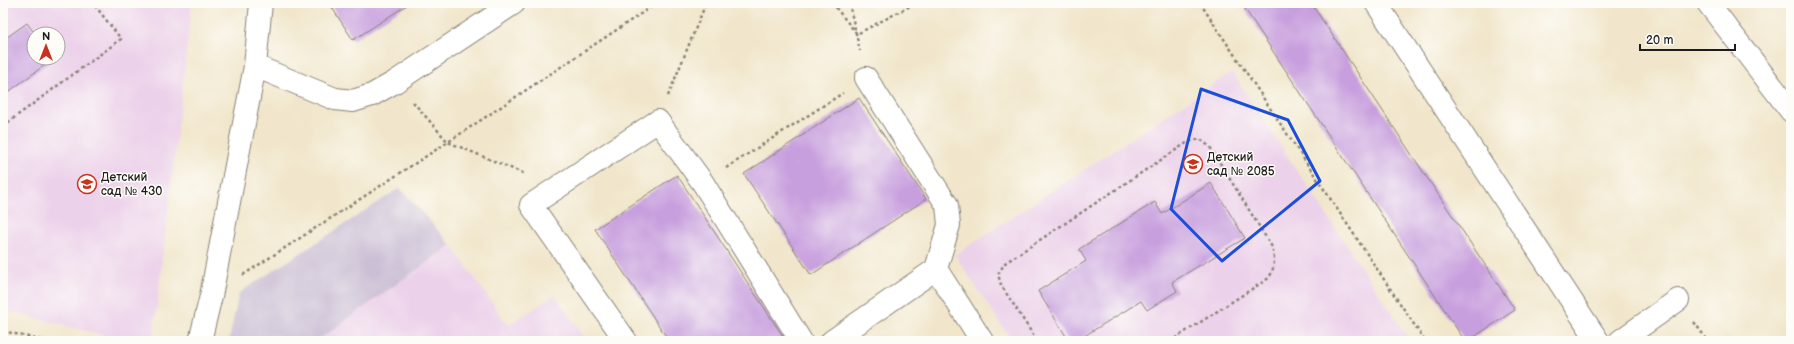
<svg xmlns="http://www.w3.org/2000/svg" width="1794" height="344" viewBox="0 0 1794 344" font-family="'Balsamiq Sans',sans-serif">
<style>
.built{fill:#ecd1ea;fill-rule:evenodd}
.industrial{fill:#cbbfd5}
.building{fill:#c79fde}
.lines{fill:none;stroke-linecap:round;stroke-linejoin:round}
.minor-casing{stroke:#868174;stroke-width:24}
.major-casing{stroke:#868174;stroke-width:24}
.path{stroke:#868174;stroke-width:2.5;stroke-dasharray:3 3;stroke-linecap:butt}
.minor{stroke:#fff;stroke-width:22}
.major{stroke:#fff;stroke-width:22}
.marked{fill:none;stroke:#1d4ed8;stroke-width:3;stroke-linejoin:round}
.labels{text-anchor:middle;stroke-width:3;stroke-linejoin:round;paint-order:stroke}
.poi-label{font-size:12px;fill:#1c1c1c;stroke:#fdfcf7;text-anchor:start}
</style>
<rect width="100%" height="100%" fill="#fdfcf7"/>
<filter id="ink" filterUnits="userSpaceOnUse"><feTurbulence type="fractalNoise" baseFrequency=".025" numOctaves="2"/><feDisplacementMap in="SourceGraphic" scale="8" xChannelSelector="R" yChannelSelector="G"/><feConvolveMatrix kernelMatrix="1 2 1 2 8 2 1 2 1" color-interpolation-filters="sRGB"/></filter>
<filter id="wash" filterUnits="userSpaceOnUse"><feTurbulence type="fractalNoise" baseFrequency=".012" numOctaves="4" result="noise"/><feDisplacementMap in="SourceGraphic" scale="16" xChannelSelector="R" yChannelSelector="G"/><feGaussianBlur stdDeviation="0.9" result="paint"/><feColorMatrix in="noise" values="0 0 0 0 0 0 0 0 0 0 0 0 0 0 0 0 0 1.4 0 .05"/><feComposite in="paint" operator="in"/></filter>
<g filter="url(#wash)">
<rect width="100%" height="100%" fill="#f1e6cb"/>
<path class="built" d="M 3,3 L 192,3 L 153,341 L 126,341 L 3,310 ZM 34,34 L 58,34 L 58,58 L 34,58 Z
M 1232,72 L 1410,341 L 1012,341 L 955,255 Z
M 451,245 L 508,325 L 555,295 L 587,341 L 317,341 Z"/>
<path class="industrial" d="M 400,188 L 451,245 L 317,341 L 229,341 L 239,293 Z"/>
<g id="blocks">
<path class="building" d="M 329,3 L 410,3 L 353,40 Z
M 1241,3 L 1311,3 L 1515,310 L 1468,341 L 1465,341 Z
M 27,23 L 35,34 L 34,58 L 52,58 L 53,59 L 3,96 L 3,40 Z
M 859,98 L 926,199 L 811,275 L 744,174 Z
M 677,175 L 786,341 L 669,341 L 595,229 Z
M 1211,183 L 1245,238 L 1172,282 L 1177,291 L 1147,310 L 1141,301 L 1076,341 L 1069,341 L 1038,291 L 1086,261 L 1079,249 L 1155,202 L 1162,214 Z"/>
</g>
</g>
<g filter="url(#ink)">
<use href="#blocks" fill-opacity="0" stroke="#868174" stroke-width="1"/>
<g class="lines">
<defs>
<path id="minor" d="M 1376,3 L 1598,341
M 255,66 L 335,99 L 353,101 L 372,95 L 395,82 L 514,3
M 866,78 L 947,205 L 949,225 L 936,269 L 982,341
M 200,341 L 211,296 L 255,66 L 261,3
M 626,341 L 531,205 L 658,121 L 703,183 L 801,341
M 832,341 L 936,269
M 1620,341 L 1678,300"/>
<path id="major" d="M 1708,3 L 1791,111"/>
</defs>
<use href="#minor" class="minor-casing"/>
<use href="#major" class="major-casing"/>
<path class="path" d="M 832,3 L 857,34 L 916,3
M 849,3 L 860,51
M 1200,3 L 1425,341
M 668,96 L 706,3
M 413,102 L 448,142 L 525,174
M 3,126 L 121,39 L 93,3
M 726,168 L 843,93
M 243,275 L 448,142 L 657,3
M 1694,322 L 1708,341
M 3,331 L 45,341
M 1037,341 L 1001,285 L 998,274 L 1005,263 L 1188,142 L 1200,139 L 1210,147 L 1272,247 C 1275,259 1275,267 1269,278 L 1171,341"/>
<use href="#minor" class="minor"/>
<use href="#major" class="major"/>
</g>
</g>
<path class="marked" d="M 1201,89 L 1288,120 L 1320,181 L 1222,261 L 1171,209 Z"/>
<defs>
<symbol id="school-ring" viewBox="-11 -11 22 22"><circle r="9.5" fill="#fdfcf7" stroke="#c8321e" stroke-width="1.5"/><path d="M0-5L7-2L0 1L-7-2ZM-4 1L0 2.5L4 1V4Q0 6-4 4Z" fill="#c8321e"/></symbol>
</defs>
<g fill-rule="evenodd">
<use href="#school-ring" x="1182" y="153" width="22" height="22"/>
<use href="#school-ring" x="76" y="173" width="22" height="22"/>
</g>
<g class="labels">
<g class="poi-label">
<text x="1207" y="161">Детский<tspan x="1207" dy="14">сад № 2085</tspan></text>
<text x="101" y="181">Детский<tspan x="101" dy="14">сад № 430</tspan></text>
</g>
</g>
<rect width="1794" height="344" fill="none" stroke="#fdfcf7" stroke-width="16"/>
<g transform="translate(46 46)"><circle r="19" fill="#fdfcf7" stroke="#a3a29f"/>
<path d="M0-3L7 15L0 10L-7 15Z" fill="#c8321e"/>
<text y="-6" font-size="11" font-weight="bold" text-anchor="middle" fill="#1c1c1c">N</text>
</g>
<path d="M1640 44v6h95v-6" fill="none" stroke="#1c1c1c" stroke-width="2"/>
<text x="1646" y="44" font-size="12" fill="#1c1c1c" stroke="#fdfcf7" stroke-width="3" paint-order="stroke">20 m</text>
</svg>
